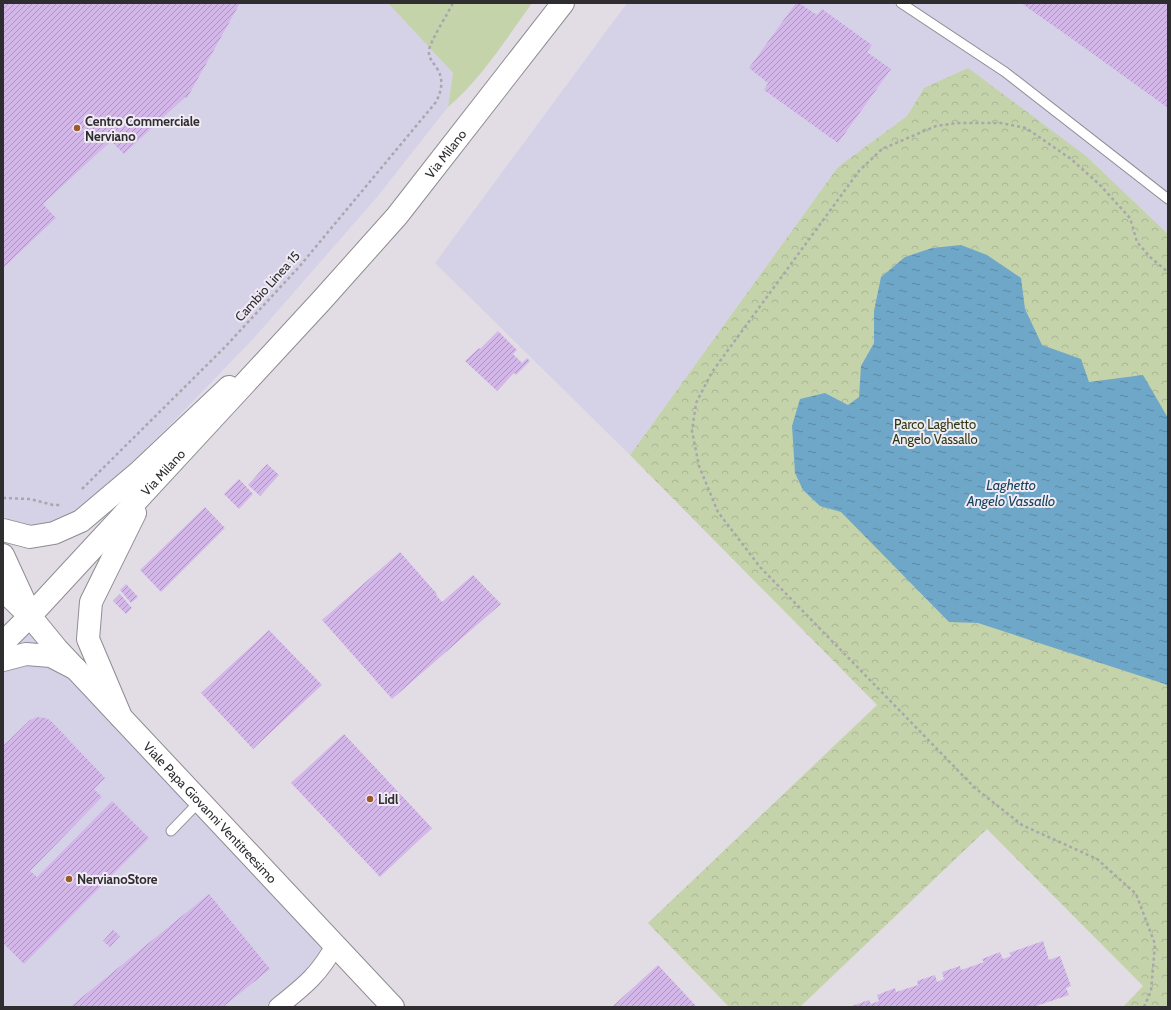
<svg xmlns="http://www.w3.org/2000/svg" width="1171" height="1010" viewBox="0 0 1171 1010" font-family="Cabin,sans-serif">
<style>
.commercial{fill:#d5d2e8}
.green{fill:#c4d3aa}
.park{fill:url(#park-crowns)}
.water{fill:url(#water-ripples)}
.building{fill:url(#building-hatch)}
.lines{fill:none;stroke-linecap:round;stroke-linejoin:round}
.lane-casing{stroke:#8f8b93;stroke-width:11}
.street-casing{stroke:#8f8b93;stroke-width:20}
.secondary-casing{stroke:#8f8b93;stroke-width:24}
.primary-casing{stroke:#8f8b93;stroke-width:24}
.path{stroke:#aaa6ac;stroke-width:2.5;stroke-dasharray:3 3;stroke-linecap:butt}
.lane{stroke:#fff;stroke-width:9}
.street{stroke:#fff;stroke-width:18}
.secondary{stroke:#fff;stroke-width:22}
.primary{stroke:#fff;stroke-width:22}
.poi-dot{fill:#9d5a29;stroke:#efeaf3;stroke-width:1.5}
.labels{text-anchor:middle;stroke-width:4;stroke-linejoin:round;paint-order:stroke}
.poi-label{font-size:13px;font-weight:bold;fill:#2f2d30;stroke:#efeaf3;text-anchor:start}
.street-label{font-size:13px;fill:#2f2d30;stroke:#efeaf3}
.park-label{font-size:13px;fill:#2d3a11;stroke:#efeaf3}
.water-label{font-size:14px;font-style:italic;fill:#16435b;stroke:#efeaf3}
</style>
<defs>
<pattern id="park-crowns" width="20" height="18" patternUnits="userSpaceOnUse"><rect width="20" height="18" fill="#c4d3aa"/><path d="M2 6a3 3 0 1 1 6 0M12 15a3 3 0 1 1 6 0" fill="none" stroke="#a9b593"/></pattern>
<pattern id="water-ripples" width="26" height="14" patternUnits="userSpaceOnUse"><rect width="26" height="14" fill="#6fa7c8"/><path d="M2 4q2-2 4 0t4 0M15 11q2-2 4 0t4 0" fill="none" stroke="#5c88a3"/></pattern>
<pattern id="building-hatch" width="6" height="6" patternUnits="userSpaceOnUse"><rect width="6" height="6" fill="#d4b7e9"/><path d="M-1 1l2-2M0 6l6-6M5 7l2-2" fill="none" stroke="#ac95bd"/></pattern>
</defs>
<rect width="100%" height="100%" fill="#e2dde5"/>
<path class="commercial" d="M 3,3 L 388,3 L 453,73 L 448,107 L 378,196 L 254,338 L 171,424 L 84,509 L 47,528 L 15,524 L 3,516 Z
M 627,3 L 1168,3 L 1168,234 L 1086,156 L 924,88 L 907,116 L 838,167 L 630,455 L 435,263 Z
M 30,616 L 335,945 L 278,1007 L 3,1007 L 3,643 Z"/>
<path class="green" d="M 388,3 L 532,3 C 506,39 482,78 448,107 L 453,73 Z"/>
<path class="park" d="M 968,68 L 1086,156 L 1168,234 L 1168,1007 L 1123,1007 L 1143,986 L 987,829 L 800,1007 L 729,1007 L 648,923 L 877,705 L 630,455 L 838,167 L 907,116 L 924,88 Z"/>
<path class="water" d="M 961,245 L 987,255 L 1021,278 L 1025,309 L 1042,345 L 1081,359 L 1089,382 L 1143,375 L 1168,418 L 1168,686 L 1165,684 L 978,623 L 949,622 L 841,512 L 820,506 L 803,490 L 795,473 L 792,426 L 800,399 L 825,393 L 848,405 L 859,397 L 861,366 L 874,343 L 874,311 L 881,277 L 905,257 L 932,248 Z"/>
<path class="building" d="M 3,3 L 238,3 L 239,5 L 187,98 L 185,97 L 124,154 L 111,141 L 43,204 L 56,218 L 3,268 Z
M 796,3 L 799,3 L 817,15 L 822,9 L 872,45 L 867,52 L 891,69 L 838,143 L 764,90 L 768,83 L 749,68 Z
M 1021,3 L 1168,3 L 1168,108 L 1075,41 Z
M 498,331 L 517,350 L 513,354 L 522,363 L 527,358 L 530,361 L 516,375 L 514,373 L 497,391 L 465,361 L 479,348 L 480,349 Z
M 267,464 L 279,475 L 260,496 L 248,485 Z
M 239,479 L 253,494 L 239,509 L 224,494 Z
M 205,507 L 225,528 L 161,592 L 140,570 Z
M 400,552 L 437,594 L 436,595 L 442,602 L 473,575 L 501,604 L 392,699 L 322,620 Z
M 126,584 L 138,597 L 131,603 L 120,590 Z
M 120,594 L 132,608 L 126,614 L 113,601 Z
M 269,630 L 322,685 L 253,749 L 201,693 Z
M 37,717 L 46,718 L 51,721 L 105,778 L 94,789 L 102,797 L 30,871 L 37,877 L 112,801 L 149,838 L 24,964 L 3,943 L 3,746 L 30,720 Z
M 344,734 L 432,828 L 380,877 L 291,783 Z
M 209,894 L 270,969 L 223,1007 L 70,1007 Z
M 113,930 L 120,936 L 110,947 L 103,941 Z
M 1043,941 L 1049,960 L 1060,956 L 1071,986 L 1066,988 L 1069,995 L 1033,1007 L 849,1007 L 869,1000 L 871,1004 L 879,1001 L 877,995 L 895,988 L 896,992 L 918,985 L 917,981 L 935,975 L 937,982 L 944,979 L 942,972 L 960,966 L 961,970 L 973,966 L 984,962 L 982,959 L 1000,952 L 1003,959 L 1011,956 L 1009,953 Z
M 658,965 L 697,1007 L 612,1007 L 624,996 Z"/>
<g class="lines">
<defs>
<path id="lane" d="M 901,3 L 1005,72 L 1168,199
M 171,831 L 200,801"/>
<path id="street" d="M 278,1007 C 303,987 320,974 335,945"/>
<g id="secondary">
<path d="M 3,530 L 30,537 L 54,533 L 81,521 L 138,473 L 229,387"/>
<path d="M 3,555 L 26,605"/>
<path id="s1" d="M 3,590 L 30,616 L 57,649 L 393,1007"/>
</g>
<g id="primary">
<path id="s2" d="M 3,643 L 30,616 L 322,300 L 397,216 L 563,3"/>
<path d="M 3,660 L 26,654 L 51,656 L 76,669"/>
<path d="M 121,717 L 88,639 L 91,602 L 135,513"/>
</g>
</defs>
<use href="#lane" class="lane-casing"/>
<use href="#street" class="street-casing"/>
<use href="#secondary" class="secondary-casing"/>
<use href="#primary" class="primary-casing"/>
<path class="path" d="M 82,489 L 225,347 L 299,267 L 436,102 C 441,92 444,81 438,70 C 434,63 428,59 429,50 C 431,40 448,13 453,3
M 3,498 L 30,499 L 53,505 L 61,505
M 1144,1007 L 1151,991 L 1155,944 L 1136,894 L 1097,859 L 1022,825 L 975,788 L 760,567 L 718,512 L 699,466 L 692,431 L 696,403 L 712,372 L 859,171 L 882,149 L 936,126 L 957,123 L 1001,123 L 1026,128 L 1071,159 L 1099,184 L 1130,218 L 1137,242 L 1150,257 L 1168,272"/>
<use href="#lane" class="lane"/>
<use href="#street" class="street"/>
<use href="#secondary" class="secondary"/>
<use href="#primary" class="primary"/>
</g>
<g class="poi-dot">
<circle cx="77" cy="128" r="4"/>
<circle cx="370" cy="799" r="4"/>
<circle cx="69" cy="879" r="4"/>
</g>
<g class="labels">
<g class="poi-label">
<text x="85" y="126">Centro Commerciale<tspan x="85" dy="15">Nerviano</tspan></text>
<text x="378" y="804">Lidl</text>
<text x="77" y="884">NervianoStore</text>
</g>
<g class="street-label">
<text dy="5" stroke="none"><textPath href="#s2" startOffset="660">Via Milano</textPath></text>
<text transform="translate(267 286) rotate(-48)" y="5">Cambio Linea 15</text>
<text dy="5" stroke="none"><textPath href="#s2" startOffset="234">Via Milano</textPath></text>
<text dy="5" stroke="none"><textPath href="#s1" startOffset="304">Viale Papa Giovanni Ventitreesimo</textPath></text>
</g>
<g class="park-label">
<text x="935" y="429">Parco Laghetto<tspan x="935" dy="15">Angelo Vassallo</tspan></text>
</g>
<g class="water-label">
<text x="1011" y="490">Laghetto<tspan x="1011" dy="16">Angelo Vassallo</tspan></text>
</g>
</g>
<rect width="1171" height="1010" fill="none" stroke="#2f2d30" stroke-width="8"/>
</svg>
